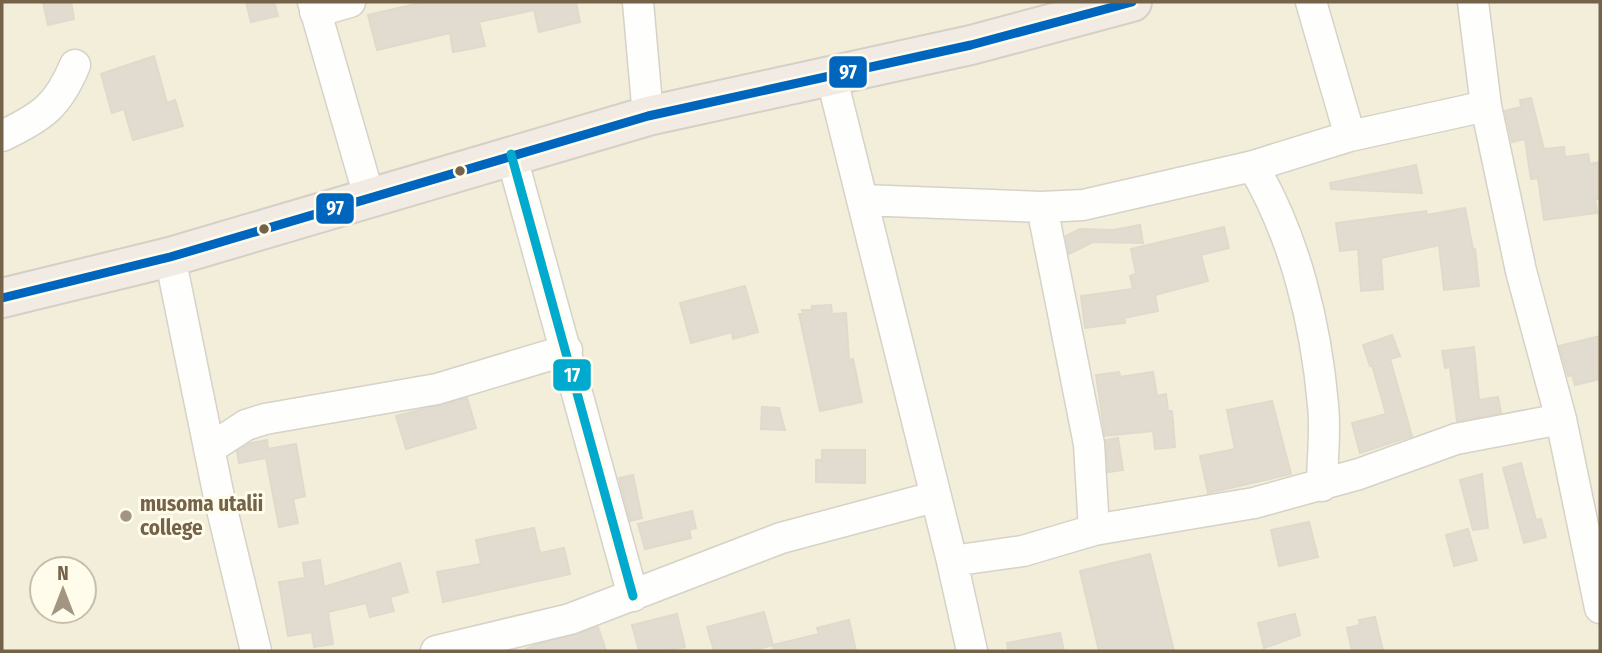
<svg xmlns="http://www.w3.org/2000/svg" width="1602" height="653" viewBox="0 0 1602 653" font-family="'Fira Sans Condensed',sans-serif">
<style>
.residential{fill:#f2eeda;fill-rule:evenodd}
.building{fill:#e1dccf;stroke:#dfdacc;stroke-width:2}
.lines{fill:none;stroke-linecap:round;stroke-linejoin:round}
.minor-casing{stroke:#d6d2c8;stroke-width:33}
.highway-casing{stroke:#d5d0c6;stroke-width:42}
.minor{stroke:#fefefc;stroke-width:30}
.highway{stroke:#f1ebe4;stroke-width:38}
.bus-1-casing{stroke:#fffceb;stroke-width:14}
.bus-2-casing{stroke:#fffceb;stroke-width:14}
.bus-1{stroke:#0065bd;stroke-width:9}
.bus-2{stroke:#00a9ce;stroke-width:9}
.bus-dot{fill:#756349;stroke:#fffceb;stroke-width:2.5}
.poi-dot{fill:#a29681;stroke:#fffceb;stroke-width:2.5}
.labels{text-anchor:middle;stroke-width:6;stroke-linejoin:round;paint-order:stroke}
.poi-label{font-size:21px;font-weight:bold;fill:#756349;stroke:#fffceb;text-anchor:start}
.line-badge{stroke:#fffceb;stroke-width:2.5}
.badge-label{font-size:19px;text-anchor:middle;font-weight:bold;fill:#fff}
</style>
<rect width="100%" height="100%" fill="#f6f5ea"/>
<path class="residential" d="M 2,2 L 1600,2 L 1600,651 L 2,651 ZM 42,569 L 84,569 L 84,611 L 42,611 Z"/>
<path class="building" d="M 43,2 L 71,2 L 74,19 L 48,25 Z
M 246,2 L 274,2 L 278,16 L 251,22 Z
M 424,2 L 576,2 L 580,22 L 539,32 L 534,10 L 479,22 L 485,46 L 453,52 L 450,33 L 377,50 L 368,15 Z
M 154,56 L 167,103 L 175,100 L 183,126 L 133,140 L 124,109 L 112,113 L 101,74 Z
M 1531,98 L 1544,149 L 1564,147 L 1565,157 L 1588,154 L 1590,164 L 1600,162 L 1600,199 L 1595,199 L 1597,213 L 1544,220 L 1538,178 L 1531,179 L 1525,139 L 1512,142 L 1505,111 L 1521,107 L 1520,100 Z
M 1416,165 L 1422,193 L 1331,189 L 1330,183 Z
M 1465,208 L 1473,249 L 1475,249 L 1479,286 L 1444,290 L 1439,245 L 1381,258 L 1383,289 L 1361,291 L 1358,249 L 1340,251 L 1336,223 L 1426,211 L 1427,215 Z
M 1140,225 L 1143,243 L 1093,242 L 1069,254 L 1066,236 L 1080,229 L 1113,230 Z
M 1224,227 L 1229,248 L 1201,255 L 1208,281 L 1155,295 L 1158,311 L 1124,318 L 1125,323 L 1085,328 L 1081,296 L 1133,289 L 1130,276 L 1136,274 L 1131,249 Z
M 745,286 L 758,332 L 733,339 L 732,332 L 691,343 L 680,303 Z
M 831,305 L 832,314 L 846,313 L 849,360 L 853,359 L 862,402 L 820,411 L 799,314 L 803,314 L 802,310 L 812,310 L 812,306 Z
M 1392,335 L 1400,356 L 1390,359 L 1412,436 L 1360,453 L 1352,423 L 1386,414 L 1372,365 L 1370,366 L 1363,345 Z
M 1600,336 L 1600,379 L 1575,385 L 1572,375 L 1568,376 L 1559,346 Z
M 1474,347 L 1479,400 L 1498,397 L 1501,413 L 1457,421 L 1450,367 L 1445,368 L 1442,351 Z
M 1119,372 L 1120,377 L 1153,372 L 1157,396 L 1166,394 L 1168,411 L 1172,411 L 1175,447 L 1155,449 L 1153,431 L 1105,436 L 1096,375 Z
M 467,398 L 476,428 L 406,449 L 396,416 Z
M 1272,401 L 1291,474 L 1208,493 L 1200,456 L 1235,449 L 1227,410 Z
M 762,407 L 779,408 L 785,430 L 761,429 Z
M 1118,438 L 1123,470 L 1108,472 L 1106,440 Z
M 267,440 L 268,449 L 296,444 L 305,496 L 293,499 L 298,523 L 279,527 L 266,458 L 239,463 L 237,451 L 251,443 Z
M 822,450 L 865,450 L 865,483 L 816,482 L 816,460 L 822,460 Z
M 1521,463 L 1536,520 L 1541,519 L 1546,537 L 1524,543 L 1503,468 Z
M 1482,474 L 1488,528 L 1473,530 L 1460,480 Z
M 633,475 L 642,518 L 630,521 L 619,478 Z
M 692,511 L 696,528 L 689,530 L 691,538 L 645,549 L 638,524 Z
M 1309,522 L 1318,557 L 1279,566 L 1271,530 Z
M 534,528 L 540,553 L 564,548 L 570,574 L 443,602 L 437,572 L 481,564 L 476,540 Z
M 1468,529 L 1477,560 L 1454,566 L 1446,535 Z
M 1150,554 L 1174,651 L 1099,651 L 1080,571 Z
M 320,560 L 324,587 L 400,563 L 408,592 L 390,597 L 394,611 L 370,617 L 366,603 L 328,612 L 333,644 L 314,647 L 312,632 L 288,636 L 279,582 L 305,578 L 303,563 Z
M 764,612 L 773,645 L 819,634 L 817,628 L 849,620 L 856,651 L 774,651 L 773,645 L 750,651 L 714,651 L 707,627 Z
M 677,614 L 685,647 L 665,651 L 639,651 L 632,625 Z
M 1295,614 L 1300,635 L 1264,648 L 1258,623 Z
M 1375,617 L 1383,651 L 1352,651 L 1347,628 L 1360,625 L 1359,620 Z
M 598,627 L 606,651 L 527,651 L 526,649 L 536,645 Z
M 1060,633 L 1064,651 L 1008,651 L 1007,643 Z"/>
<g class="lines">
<defs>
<path id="minor" d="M 313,2 L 370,200
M 638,2 L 648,116
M 1311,2 L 1350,136
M 1473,2 L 1486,106 L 1521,271 L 1561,419 L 1600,608
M 315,12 L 350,2
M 831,75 L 952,561 L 972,651
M 2,136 C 42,117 58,106 75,65
M 511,154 L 633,596
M 1253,166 C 1295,237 1316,324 1323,405 C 1326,432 1322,459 1322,486
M 862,200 L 1042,207 L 1083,205 L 1253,166 L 1350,136 L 1486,106
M 1042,207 L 1089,444 L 1094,530
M 170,257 L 219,497 L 256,651
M 209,449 L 246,425 L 265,419 L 437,389 L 567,350
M 952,561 L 1023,551 L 1094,530 L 1254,503 L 1359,474 L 1456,439 L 1561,419
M 436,651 L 570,619 L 781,538 L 934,497"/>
<path id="highway" d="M 2,298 L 170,257 L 648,116 L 971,45 L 1132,2"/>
</defs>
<use href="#minor" class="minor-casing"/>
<use href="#highway" class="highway-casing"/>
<use href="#minor" class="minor"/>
<use href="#highway" class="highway"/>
<defs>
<path id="bus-1" d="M 2,298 L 170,257 L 648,116 L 971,45 L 1132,2"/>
<path id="bus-2" d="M 511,154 L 633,596"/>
</defs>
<use href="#bus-1" class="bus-1-casing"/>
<use href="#bus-2" class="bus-2-casing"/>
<use href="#bus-1" class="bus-1"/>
<use href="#bus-2" class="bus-2"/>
</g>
<g class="bus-dot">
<circle cx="460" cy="171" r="6"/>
<circle cx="264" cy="229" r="6"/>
</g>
<circle class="poi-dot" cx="126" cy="516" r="7"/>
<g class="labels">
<g class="poi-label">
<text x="140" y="511">musoma utalii<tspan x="140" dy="24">college</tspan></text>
</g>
</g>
<g class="line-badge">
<rect x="828" y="55" width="40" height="34" rx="7" fill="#0065bd"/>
<rect x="315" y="192" width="40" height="33" rx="7" fill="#0065bd"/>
<rect x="552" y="358" width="40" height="34" rx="7" fill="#00a9ce"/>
</g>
<g class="badge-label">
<text x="848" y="79">97</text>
<text x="335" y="215">97</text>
<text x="572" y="382">17</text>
</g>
<rect width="1602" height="653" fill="none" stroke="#756349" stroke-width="7"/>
<g transform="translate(63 590)"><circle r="33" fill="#fffceb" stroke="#c8bfaa" stroke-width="2"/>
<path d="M0-5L12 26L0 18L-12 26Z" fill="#a29681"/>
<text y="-10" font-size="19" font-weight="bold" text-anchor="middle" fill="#756349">N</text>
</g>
</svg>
